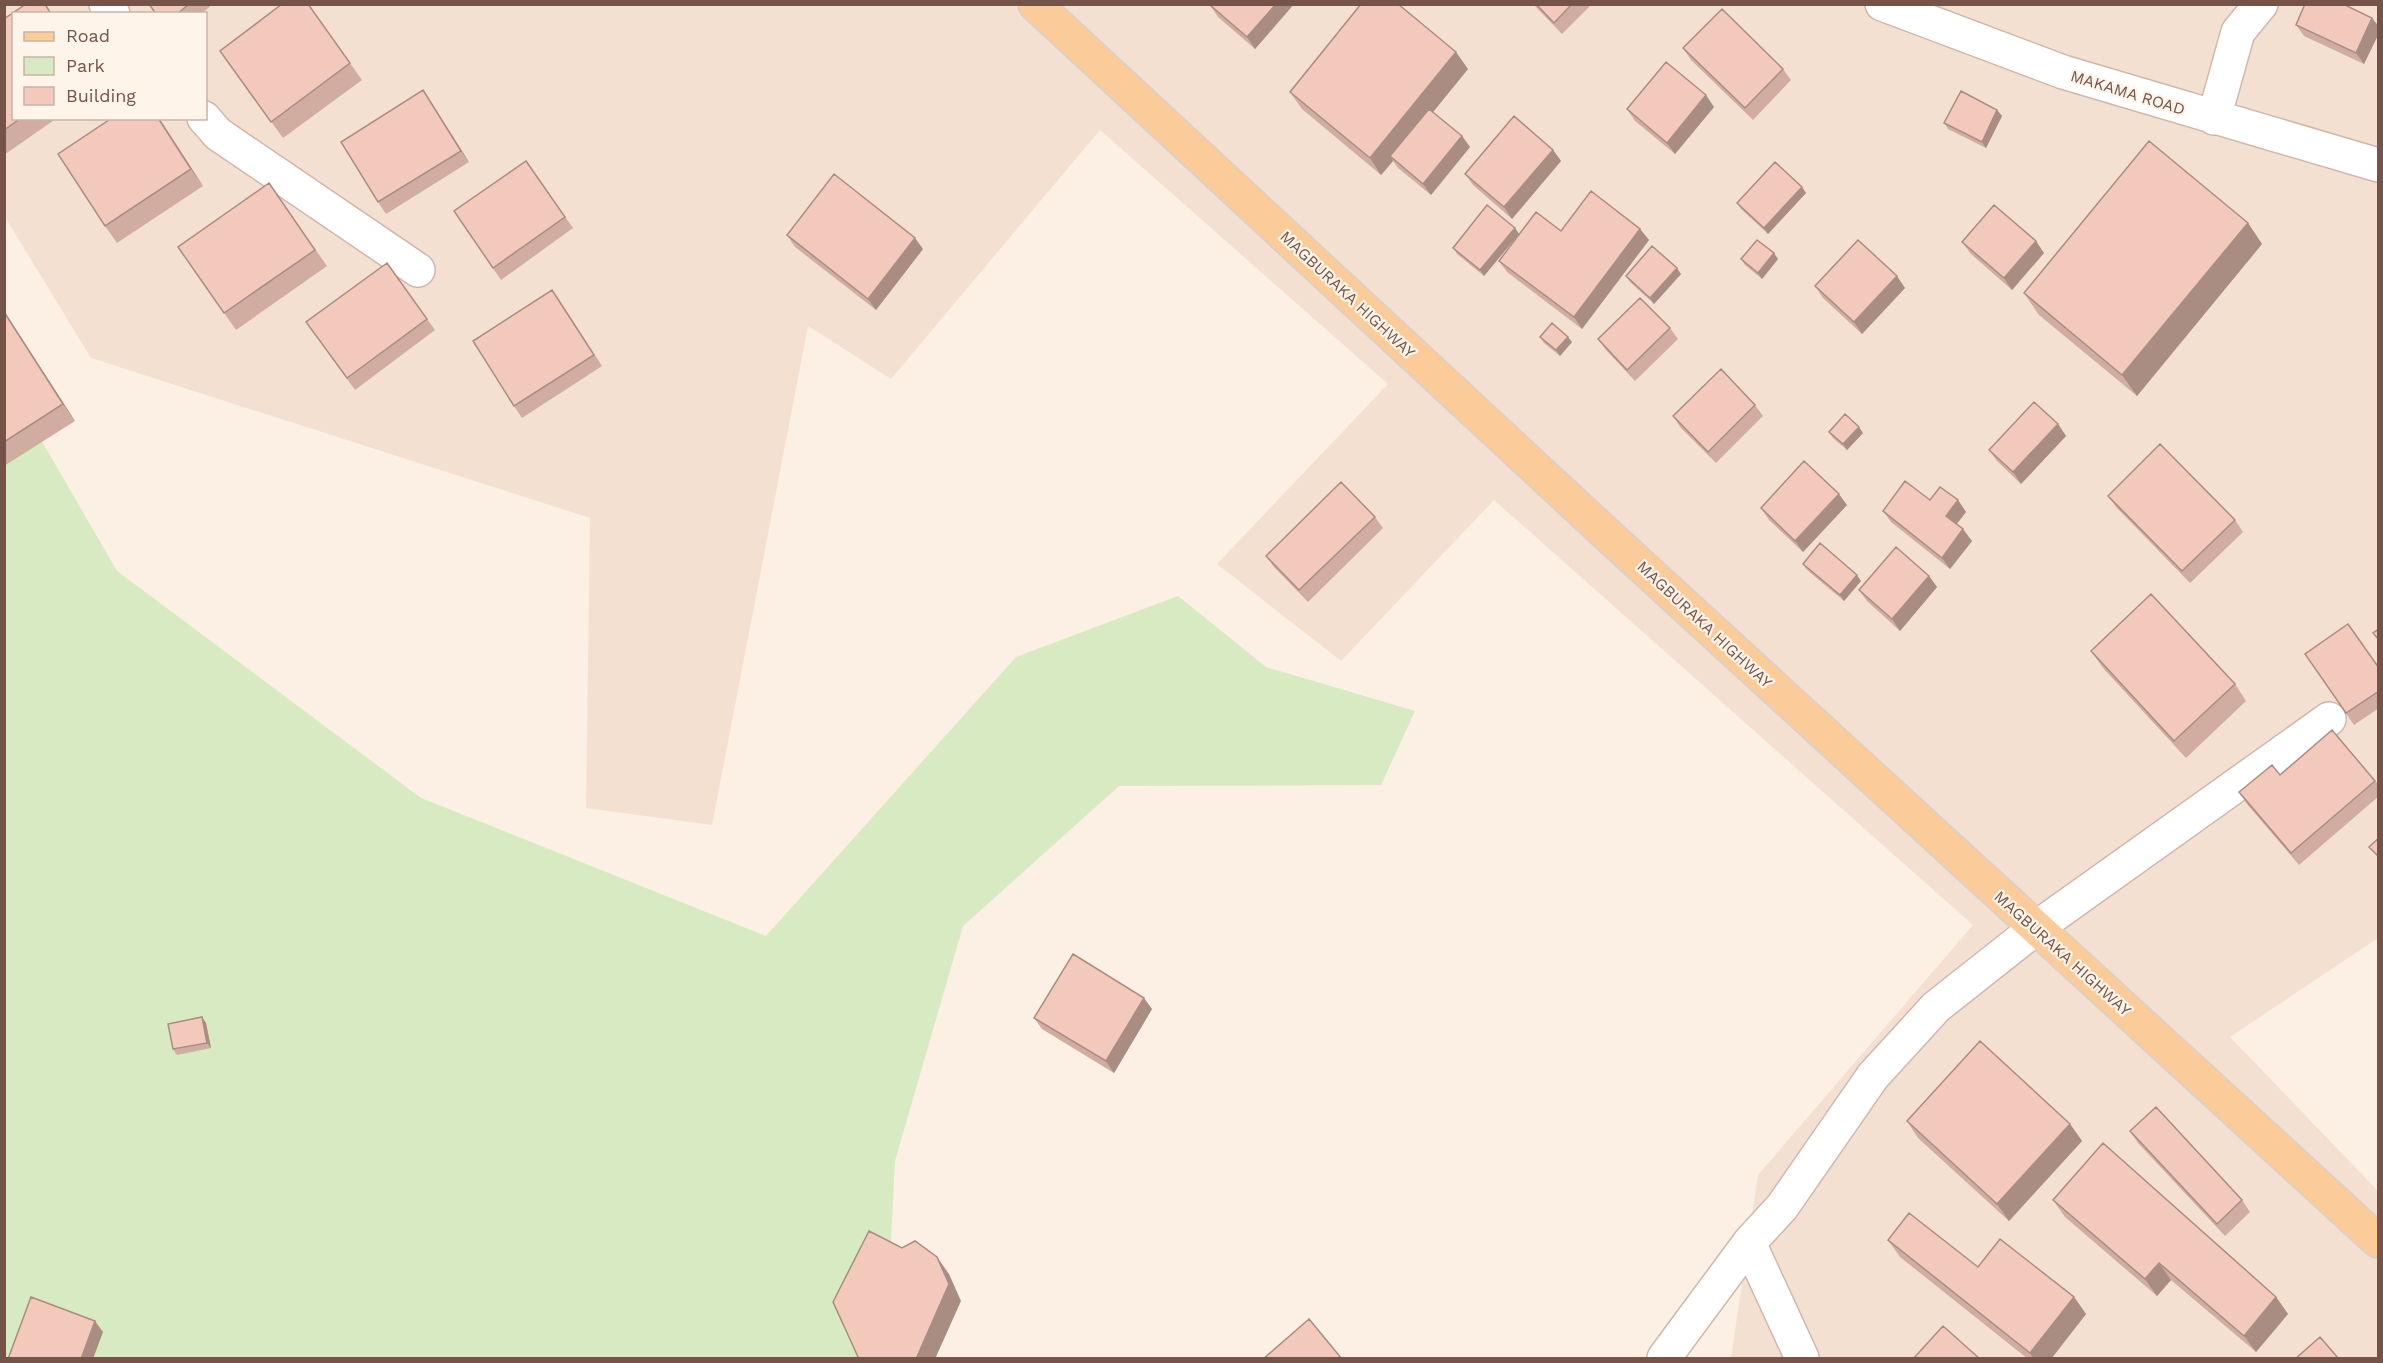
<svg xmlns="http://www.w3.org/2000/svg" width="2383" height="1363" viewBox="0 0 2383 1363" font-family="'Work Sans',sans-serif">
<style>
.residential{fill:#f4e0d1;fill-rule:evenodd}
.green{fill:#d7eac1}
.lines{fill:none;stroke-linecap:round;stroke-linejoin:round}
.minor-casing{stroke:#d0b7ac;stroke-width:36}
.major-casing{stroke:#d8cfcc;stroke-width:36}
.minor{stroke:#fff;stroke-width:33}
.major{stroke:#fccb9a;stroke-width:33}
.wall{fill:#d0ada0}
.shaded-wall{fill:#a98d82}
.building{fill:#f2c9ba;stroke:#a98d82;stroke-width:1.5}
.labels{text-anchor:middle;stroke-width:4.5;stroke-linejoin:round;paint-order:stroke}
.street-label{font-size:16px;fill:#755349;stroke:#fff4e9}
</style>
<rect width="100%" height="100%" fill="#fcefe3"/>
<path class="residential" d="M 5,5 L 2378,5 L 2378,938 L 2230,1037 L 2378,1191 L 2378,1358 L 1731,1358 L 1758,1175 L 1973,925 L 1494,500 L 1341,661 L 1217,564 L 1388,384 L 1100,130 L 891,379 L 808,326 L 712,825 L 586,808 L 590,518 L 91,358 L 5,217 ZM 14,14 L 206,14 L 206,118 L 14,118 Z"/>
<path class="green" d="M 4,376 L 117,571 L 421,798 L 766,936 L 1016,657 L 1178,596 L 1266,667 L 1415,711 L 1381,785 L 1119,786 L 963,926 L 895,1161 L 885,1358 L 5,1358 Z"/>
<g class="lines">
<defs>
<path id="minor" d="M 106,4 L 113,14
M 1882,4 L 2063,72 L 2378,165
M 204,118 L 218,134 L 418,270
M 2214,118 L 2238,32 L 2261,4
M 1749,1243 L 1802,1358
M 1664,1358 L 1749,1243 L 1782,1207 L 1873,1076 L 1936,1007 L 2036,928 L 2329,719"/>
<path id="major" d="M 1035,4 L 1613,540 L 2378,1241"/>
</defs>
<use href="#minor" class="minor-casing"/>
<use href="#major" class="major-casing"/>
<use href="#minor" class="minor"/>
<use href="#major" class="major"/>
</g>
<path class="wall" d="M 149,4 L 213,4 L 201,14 L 156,14 Z
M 308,4 L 362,80 L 283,138 L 220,51 Z
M 1294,4 L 1255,49 L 1218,17 L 1210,5 Z
M 1533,4 L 1592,4 L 1562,34 Z
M 2372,18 L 2379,27 L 2379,33 L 2364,64 L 2304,36 L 2296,25 Z
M 4,19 L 14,118 L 57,118 L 4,155 Z
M 1683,48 L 1783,69 L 1791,80 L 1753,120 L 1691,60 Z
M 1468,69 L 1433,112 L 1462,136 L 1470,147 L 1431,195 L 1398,168 L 1393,161 L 1381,175 L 1302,109 L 1290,92 Z
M 423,90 L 469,162 L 386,214 L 378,202 Z
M 1714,107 L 1675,154 L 1635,121 L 1627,109 Z
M 1997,110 L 2002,116 L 1986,148 L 1948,129 L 1944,123 Z
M 159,118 L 203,186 L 117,243 L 105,226 Z
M 1553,150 L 1561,161 L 1512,219 L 1473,185 L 1465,174 Z
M 526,161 L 573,228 L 501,280 L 454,211 Z
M 269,183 L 327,266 L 236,330 L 178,247 Z
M 1802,187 L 1806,193 L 1768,234 L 1741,209 L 1737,203 Z
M 2248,223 L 2262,244 L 2137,396 L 2039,315 L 2024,293 Z
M 1515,228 L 1519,234 L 1484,276 L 1457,254 L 1453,248 Z
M 1640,229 L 1649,240 L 1582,329 L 1507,272 L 1499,261 L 1561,231 Z
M 787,235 L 923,249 L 876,310 L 795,247 Z
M 1962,242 L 2044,253 L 2012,290 L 1971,254 Z
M 1741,259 L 1778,259 L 1762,279 L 1745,265 Z
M 387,263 L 435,330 L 355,390 L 306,322 Z
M 1681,274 L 1654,304 L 1630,282 L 1626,276 Z
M 1815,286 L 1905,288 L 1862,334 L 1823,298 Z
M 560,301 L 602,366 L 522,418 L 514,406 Z
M 4,311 L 75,421 L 4,466 Z
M 1670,328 L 1678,339 L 1635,381 L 1606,350 L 1598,339 Z
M 1540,337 L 1572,342 L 1560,356 L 1544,343 Z
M 1755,405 L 1763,416 L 1716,463 L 1681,428 L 1673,416 Z
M 2058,424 L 2066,436 L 2021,484 L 1997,461 L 1989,450 Z
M 1829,432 L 1863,433 L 1847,450 L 1833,438 Z
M 2108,496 L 2235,520 L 2243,532 L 2190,583 L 2116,507 Z
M 1930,500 L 1958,500 L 1966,512 L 1957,524 L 1972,541 L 1950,569 L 1891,522 L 1883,511 Z
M 1847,505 L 1803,552 L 1769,520 L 1761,508 Z
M 1375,517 L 1383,528 L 1308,602 L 1274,567 L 1266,556 Z
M 1803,564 L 1861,581 L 1844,601 L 1807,570 Z
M 1929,576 L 1937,587 L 1900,631 L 1867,601 L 1859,590 Z
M 2091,651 L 2235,684 L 2246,701 L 2186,758 L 2103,668 Z
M 2305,654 L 2379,668 L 2379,708 L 2354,725 Z
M 2280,775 L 2375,781 L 2379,785 L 2379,796 L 2299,865 L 2247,804 L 2239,792 Z
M 1152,1009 L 1114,1073 L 1042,1029 L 1034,1018 Z
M 202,1017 L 206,1023 L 211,1048 L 177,1055 L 173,1049 Z
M 1907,1121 L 2070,1124 L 2082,1141 L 2009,1221 L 1918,1138 Z
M 2130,1131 L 2242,1200 L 2250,1212 L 2225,1236 L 2138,1143 Z
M 2053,1200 L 2276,1297 L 2288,1314 L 2256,1352 L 2171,1280 L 2157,1296 L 2065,1217 Z
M 1888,1240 L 1978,1267 L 2074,1297 L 2086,1314 L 2051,1359 L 2028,1359 L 1900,1257 Z"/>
<path class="shaded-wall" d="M 1276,4 L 1294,4 L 1255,49 L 1247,37 Z
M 2372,18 L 2379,27 L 2379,33 L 2364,64 L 2356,53 Z
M 1456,52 L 1468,69 L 1394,160 L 1390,156 L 1393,161 L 1381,175 L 1370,158 Z
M 423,90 L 431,102 L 469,162 L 461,151 Z
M 1706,95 L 1714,107 L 1675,154 L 1667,143 Z
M 1997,110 L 2002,116 L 1986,148 L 1982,142 Z
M 158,118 L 159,118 L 203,186 L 191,169 Z
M 1462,136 L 1470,147 L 1431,195 L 1423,184 Z
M 1553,150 L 1561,161 L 1512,219 L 1504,207 Z
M 1802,187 L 1806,193 L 1768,234 L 1764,228 Z
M 2248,223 L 2262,244 L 2137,396 L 2122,375 Z
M 1515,228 L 1519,234 L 1484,276 L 1480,270 Z
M 1640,229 L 1649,240 L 1582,329 L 1574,317 Z
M 915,238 L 923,249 L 876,310 L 868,299 Z
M 2036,241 L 2044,253 L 2012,290 L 2004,278 Z
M 1774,253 L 1778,259 L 1762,279 L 1758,273 Z
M 1677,268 L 1681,274 L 1654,304 L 1650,298 Z
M 1897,276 L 1905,288 L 1862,334 L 1854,322 Z
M 4,311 L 75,421 L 63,404 L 4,312 Z
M 1568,337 L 1572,342 L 1560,356 L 1556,350 Z
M 2058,424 L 2066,436 L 2021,484 L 2013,472 Z
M 1859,427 L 1863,433 L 1847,450 L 1843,444 Z
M 1839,494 L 1847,505 L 1803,552 L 1795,541 Z
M 1958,500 L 1966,512 L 1954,527 L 1946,516 Z
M 1963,529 L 1972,541 L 1950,569 L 1942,558 Z
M 1857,575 L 1861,581 L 1844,601 L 1840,595 Z
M 1929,576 L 1937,587 L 1900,631 L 1892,619 Z
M 1144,998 L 1152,1009 L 1114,1073 L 1106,1061 Z
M 202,1017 L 206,1023 L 211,1048 L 207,1043 Z
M 2070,1124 L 2082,1141 L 2009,1221 L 1997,1204 Z
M 937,1257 L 949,1274 L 961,1301 L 935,1359 L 916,1359 Z
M 2159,1263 L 2171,1280 L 2157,1296 L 2145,1279 Z
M 2074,1297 L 2086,1314 L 2051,1359 L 2034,1359 L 2030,1353 Z
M 2276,1297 L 2288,1314 L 2256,1352 L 2244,1336 Z
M 95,1321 L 103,1332 L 93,1359 L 81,1359 Z"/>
<path class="building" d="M 26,4 L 45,4 L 51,14 L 14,14 L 14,118 L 21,118 L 4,130 L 4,19 Z
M 149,4 L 189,4 L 177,14 L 156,14 Z
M 282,4 L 308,4 L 350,63 L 271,122 L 220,51 Z
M 1210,4 L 1276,4 L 1247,37 L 1210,5 Z
M 1361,4 L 1398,4 L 1456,52 L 1370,158 L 1290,92 Z
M 1536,4 L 1572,4 L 1554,23 Z
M 2305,4 L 2343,4 L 2372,18 L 2356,53 L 2296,25 Z
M 1722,9 L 1783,69 L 1745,108 L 1683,48 Z
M 1666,62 L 1706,95 L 1667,143 L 1627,109 Z
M 423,90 L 461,151 L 378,202 L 341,142 Z
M 1961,91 L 1997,110 L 1982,142 L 1944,123 Z
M 1429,109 L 1462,136 L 1423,184 L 1390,156 Z
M 1514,116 L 1553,150 L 1504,207 L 1465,174 Z
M 112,118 L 158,118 L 191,169 L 105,226 L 58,154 Z
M 2149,141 L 2248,223 L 2122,375 L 2024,293 Z
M 526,161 L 565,217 L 493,268 L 454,211 Z
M 1775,162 L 1802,187 L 1764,228 L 1737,203 Z
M 834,174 L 915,238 L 868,299 L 787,235 Z
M 269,183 L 315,250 L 224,313 L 178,247 Z
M 1591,191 L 1640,229 L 1574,317 L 1499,261 L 1536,212 L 1561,231 Z
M 1487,205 L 1515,228 L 1480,270 L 1453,248 Z
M 1994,205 L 2036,241 L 2004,278 L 1962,242 Z
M 1757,240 L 1774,253 L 1758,273 L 1741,259 Z
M 1858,240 L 1897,276 L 1854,322 L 1815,286 Z
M 1652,246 L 1677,268 L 1650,298 L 1626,276 Z
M 387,263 L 427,319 L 347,378 L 306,322 Z
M 552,290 L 594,355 L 514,406 L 473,341 Z
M 1640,298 L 1670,328 L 1627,370 L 1598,339 Z
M 4,312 L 63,404 L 4,442 Z
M 1552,323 L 1568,337 L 1556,350 L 1540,337 Z
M 1721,369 L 1755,405 L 1708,452 L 1673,416 Z
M 2034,402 L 2058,424 L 2013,472 L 1989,450 Z
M 1845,414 L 1859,427 L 1843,444 L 1829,432 Z
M 2160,444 L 2235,520 L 2182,571 L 2108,496 Z
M 1804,461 L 1839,494 L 1795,541 L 1761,508 Z
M 1905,481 L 1930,500 L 1940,487 L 1958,500 L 1946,516 L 1963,529 L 1942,558 L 1883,511 Z
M 1341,482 L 1375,517 L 1299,590 L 1266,556 Z
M 1820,543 L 1857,575 L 1840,595 L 1803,564 Z
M 1896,547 L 1929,576 L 1892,619 L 1859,590 Z
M 2151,594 L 2235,684 L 2174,741 L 2091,651 Z
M 2348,624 L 2379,668 L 2379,691 L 2346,713 L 2305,654 Z
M 2379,629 L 2379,640 L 2373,633 Z
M 2332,730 L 2375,781 L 2291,853 L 2239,792 L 2272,765 L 2280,775 Z
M 2379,838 L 2379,857 L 2369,847 Z
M 1073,954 L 1144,998 L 1106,1061 L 1034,1018 Z
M 202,1017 L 207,1043 L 173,1049 L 168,1024 Z
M 1980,1041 L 2070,1124 L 1997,1204 L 1907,1121 Z
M 2156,1107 L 2242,1200 L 2217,1224 L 2130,1131 Z
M 2103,1143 L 2276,1297 L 2244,1336 L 2159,1263 L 2145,1279 L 2053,1200 Z
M 1909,1213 L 1978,1267 L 2000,1239 L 2074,1297 L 2030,1353 L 1888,1240 Z
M 869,1231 L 902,1248 L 915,1241 L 937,1257 L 949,1284 L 916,1359 L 859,1359 L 833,1302 Z
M 31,1297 L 95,1321 L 81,1359 L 8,1359 Z
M 1309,1319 L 1342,1359 L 1263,1359 Z
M 1943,1326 L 1980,1359 L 1913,1359 Z
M 2320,1337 L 2339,1359 L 2295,1359 Z"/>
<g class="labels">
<g class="street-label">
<text transform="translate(2128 92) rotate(17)" y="6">MAKAMA ROAD</text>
<text transform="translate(1348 294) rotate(43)" y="6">MAGBURAKA HIGHWAY</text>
<text transform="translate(1705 624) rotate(43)" y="6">MAGBURAKA HIGHWAY</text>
<text transform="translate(2063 953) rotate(42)" y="6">MAGBURAKA HIGHWAY</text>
</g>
</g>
<rect width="2383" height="1363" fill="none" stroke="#755349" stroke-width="12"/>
<rect x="12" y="12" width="195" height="108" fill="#fff4e9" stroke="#c8b4a9" stroke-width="1.5"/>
<rect x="24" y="32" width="30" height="9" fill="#fccb9a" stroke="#c8b4a9" stroke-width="1.5"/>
<text x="66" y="42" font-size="18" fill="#755349">Road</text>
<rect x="24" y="57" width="30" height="18" fill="#d7eac1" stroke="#c8b4a9" stroke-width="1.5"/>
<text x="66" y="72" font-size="18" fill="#755349">Park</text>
<rect x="24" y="87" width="30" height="18" fill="#f2c9ba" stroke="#c8b4a9" stroke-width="1.5"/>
<text x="66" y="102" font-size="18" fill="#755349">Building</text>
</svg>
